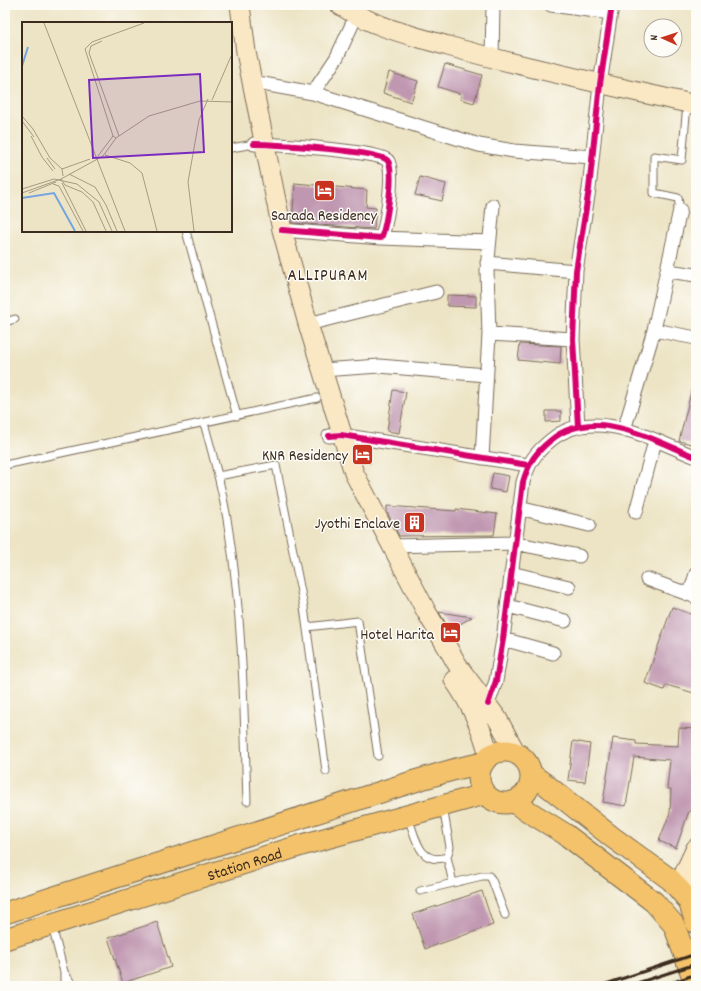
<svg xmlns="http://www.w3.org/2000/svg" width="701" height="991" viewBox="0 0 701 991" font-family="Dekko,sans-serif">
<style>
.building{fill:#c097b1}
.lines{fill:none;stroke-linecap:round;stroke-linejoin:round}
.lane-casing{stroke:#796b58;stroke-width:9}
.street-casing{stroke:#796b58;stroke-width:15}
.secondary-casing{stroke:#796b58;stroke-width:21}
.primary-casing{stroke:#796b58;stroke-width:23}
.lane{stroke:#fff;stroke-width:7}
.street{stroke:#fff;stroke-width:13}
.secondary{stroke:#fae7c3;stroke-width:19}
.primary{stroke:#f3c26a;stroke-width:21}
.rail{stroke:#3b2a1e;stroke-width:3}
.cycleway-casing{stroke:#fdfcf7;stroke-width:8}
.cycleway{stroke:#d6006c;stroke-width:6}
.labels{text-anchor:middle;stroke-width:3;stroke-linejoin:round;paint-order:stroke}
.poi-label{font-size:16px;fill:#3b2a1e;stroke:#fdfcf7;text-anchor:end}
.street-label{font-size:16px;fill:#3b2a1e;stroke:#fdfcf7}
.neighbourhood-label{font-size:17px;letter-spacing:1px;fill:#3b2a1e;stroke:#fdfcf7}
.inset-river{fill:none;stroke:#74a5df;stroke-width:2}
.inset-road{fill:none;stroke:#a69a82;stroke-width:1}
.view{fill:#7b2cbf;fill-opacity:0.15;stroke:#7b2cbf;stroke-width:2}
.inset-edge{fill:none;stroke:#3b2a1e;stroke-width:2}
</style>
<rect width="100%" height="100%" fill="#fdfcf7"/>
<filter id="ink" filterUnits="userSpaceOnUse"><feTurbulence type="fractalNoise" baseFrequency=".025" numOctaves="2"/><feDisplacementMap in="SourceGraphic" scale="8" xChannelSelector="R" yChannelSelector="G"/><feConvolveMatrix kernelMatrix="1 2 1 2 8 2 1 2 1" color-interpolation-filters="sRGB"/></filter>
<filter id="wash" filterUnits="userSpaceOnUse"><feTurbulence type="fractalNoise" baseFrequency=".012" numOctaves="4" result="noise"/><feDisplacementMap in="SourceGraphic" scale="16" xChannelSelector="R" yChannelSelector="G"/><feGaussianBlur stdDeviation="0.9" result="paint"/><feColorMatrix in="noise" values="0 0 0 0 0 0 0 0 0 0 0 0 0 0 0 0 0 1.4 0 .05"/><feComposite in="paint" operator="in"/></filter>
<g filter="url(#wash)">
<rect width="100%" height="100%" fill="#ede4c5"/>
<g id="blocks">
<path class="building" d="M 445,64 L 482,75 L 474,103 L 460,99 L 461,94 L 438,87 Z
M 389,72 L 418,81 L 411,102 L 383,93 Z
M 420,177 L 446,184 L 442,201 L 415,195 Z
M 295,183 L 367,190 L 366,207 L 376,208 L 374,229 L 292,223 Z
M 447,295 L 476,296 L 476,307 L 447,306 Z
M 520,344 L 561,346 L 560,364 L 518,360 Z
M 692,388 L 696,388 L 696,445 L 679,441 Z
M 393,390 L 406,392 L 399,433 L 387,431 Z
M 546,411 L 561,411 L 561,421 L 546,422 Z
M 359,448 L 371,448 L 370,463 L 362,462 Z
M 493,473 L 509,476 L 506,492 L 490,489 Z
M 387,506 L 456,511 L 456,509 L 497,514 L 494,535 L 399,536 L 387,512 Z
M 672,607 L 696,616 L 696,688 L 694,693 L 666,685 L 664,690 L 645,683 Z
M 439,612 L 472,617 L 450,630 Z
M 679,728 L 696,729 L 693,765 L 696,765 L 696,811 L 689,811 L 676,848 L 659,841 L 670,813 L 671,789 L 667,789 L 670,760 L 634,757 L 626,806 L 603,802 L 613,738 L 636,741 L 636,744 L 678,746 Z
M 573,741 L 590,744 L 585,782 L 568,780 Z
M 482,891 L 493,925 L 425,949 L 413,914 Z
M 157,922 L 171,967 L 123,983 L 108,938 Z"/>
</g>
</g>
<g filter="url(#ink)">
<use href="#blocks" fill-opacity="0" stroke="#796b58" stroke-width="1"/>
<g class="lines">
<defs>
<path id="lane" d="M 231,148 L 254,144
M 680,210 L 678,198 L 654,193 L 654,156 L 682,160 L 687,104
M 186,231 L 237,416
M 5,322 L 15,319
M 204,423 C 214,459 224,495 229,532 C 243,621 244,711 247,801
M 5,465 L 317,398
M 218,476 L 276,465 L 304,607 L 326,771
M 307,627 L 358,621 L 378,756
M 408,817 C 416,838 419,866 447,857 L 450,847 L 443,807
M 453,883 L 482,876 L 489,876 L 492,880 L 505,915
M 420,891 L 453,883 L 447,857
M 52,926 L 64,972 L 73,986
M 64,972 L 64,986"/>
<path id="street" d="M 551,5 L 611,13
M 492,59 L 493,5
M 252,82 L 313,93 L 337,57 L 356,16
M 313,93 L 479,145 L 514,151 L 592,157
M 254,144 C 272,144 378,151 387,160 C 396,168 386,227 381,238 L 282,230
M 381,238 L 489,242
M 487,263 L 576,271
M 668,271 L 696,275
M 308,324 L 436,292
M 654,330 L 696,338
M 489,334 L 573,339
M 322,370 L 379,366 L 486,375
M 578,426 L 573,339 L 576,271 L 589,189 L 600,84 L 612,5
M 624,430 L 654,330 L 680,210
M 329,436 L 341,435 L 528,465
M 482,458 L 489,334 L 487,270 L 493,206
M 519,508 L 589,525
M 636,512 L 655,441
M 391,546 L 514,543 L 579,556
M 511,573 L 569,587
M 647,579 L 696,597
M 690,593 L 696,574
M 508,606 L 565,621
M 503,639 L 553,653
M 488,704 L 496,681 L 503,639 L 523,482 C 529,462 535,453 551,440 C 594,405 652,440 696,457"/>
<path id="secondary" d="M 240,5 L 246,52 L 282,230 L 308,324 L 354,473 L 426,611 L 460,669 L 497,718 L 516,753
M 340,5 C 373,27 410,35 448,46 C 529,69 613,86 696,105
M 454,680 C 471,704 482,727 489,756
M 678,887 L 696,848
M 689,901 L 696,884"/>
<g id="primary">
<circle cx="505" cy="777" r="26"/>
<path d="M 531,774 L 545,784 L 612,837 L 671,880 L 689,901 L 696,923"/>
<path d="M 513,802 L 565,834 L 654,902 L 674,925 L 696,986"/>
<path d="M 5,913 L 418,780 L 456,769 L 483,763"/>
<path id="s1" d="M 5,939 L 302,845 L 485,794"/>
</g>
</defs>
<use href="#lane" class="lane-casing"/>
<use href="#street" class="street-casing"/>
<use href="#secondary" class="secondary-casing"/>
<use href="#primary" class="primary-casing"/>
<use href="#lane" class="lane"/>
<use href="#street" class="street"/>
<use href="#secondary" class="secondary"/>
<use href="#primary" class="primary"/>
<path class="rail" d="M 600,986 L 696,954
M 628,986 L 696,964
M 663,986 L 696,974"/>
<defs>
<path id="cycleway" d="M 254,144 C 272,144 378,151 387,160 C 396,168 386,227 381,238 L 282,230
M 578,426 L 573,339 L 576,271 L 589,189 L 600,84 L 612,5
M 329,436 L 341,435 L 528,465
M 488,704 L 496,681 L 503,639 L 523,482 C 529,462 535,453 551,440 C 594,405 652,440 696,457"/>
</defs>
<use href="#cycleway" class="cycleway-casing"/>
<use href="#cycleway" class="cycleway"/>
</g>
</g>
<defs>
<symbol id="hotel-square" viewBox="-11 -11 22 22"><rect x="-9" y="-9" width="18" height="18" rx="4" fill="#c8321e" stroke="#fdfcf7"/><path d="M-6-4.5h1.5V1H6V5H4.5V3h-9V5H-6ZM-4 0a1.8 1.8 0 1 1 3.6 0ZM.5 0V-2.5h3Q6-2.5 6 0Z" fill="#fff"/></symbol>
<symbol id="building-square" viewBox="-11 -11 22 22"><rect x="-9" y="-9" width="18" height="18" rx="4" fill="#c8321e" stroke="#fdfcf7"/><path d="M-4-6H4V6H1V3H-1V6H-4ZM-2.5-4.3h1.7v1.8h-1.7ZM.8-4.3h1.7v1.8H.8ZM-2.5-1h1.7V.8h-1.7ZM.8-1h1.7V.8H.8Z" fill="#fff"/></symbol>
</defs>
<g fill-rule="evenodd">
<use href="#hotel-square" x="312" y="178" width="25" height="25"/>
<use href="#hotel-square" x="350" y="442" width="25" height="25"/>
<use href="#building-square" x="402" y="510" width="25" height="25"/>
<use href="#hotel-square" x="438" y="620" width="25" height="25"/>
</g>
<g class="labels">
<g class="poi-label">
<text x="324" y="220" text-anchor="middle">Sarada Residency</text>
<text x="348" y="460">KNR Residency</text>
<text x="400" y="528">Jyothi Enclave</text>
<text x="434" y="639">Hotel Harita</text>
</g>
<g class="street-label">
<text dy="6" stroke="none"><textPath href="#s1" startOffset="251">Station Road</textPath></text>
</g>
<g class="neighbourhood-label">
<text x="328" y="280">ALLIPURAM</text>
</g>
</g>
<g transform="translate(22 22)">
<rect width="210" height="210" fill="#ede4c5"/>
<path class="inset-river" d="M 0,44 L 6,25M 0,176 L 32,171 L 53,209"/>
<path class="inset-road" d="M 22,1 L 103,209M 80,19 L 69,24 L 67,31 L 97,114M 190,78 L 210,32M 0,94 L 11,107 L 28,136 L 40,147 L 41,154M 0,99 L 12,115M 9,114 L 20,135 L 31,149M 94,116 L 91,114 L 63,27 L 70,20 L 122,1M 83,133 L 108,141 L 120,151 L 135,209M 76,134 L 91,114M 25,136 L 33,147M 40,147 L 68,137M 47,152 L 73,165 L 84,183 L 95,209M 39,157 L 43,163 L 60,170 L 71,180 L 84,209M 40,161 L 64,209M 31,162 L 37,164 L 61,209M 0,167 L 32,157 L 55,162 L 77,180 L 90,209M 0,171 L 39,157 L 81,134 L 94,116 L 127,94 L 178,79 L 210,80M 7,171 L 34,160M 172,209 L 166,160 L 177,98 L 186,77"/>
<path class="view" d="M 178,52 L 182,130 L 71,136 L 67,58 Z"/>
<rect width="210" height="210" class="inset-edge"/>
</g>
<rect width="701" height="991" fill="none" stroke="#fdfcf7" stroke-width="20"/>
<g transform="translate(663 38) rotate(273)"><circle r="19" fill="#fdfcf7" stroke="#afa8a0"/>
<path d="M0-3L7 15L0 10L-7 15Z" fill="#c8321e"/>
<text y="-6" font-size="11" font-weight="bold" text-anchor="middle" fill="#3b2a1e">N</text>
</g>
</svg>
